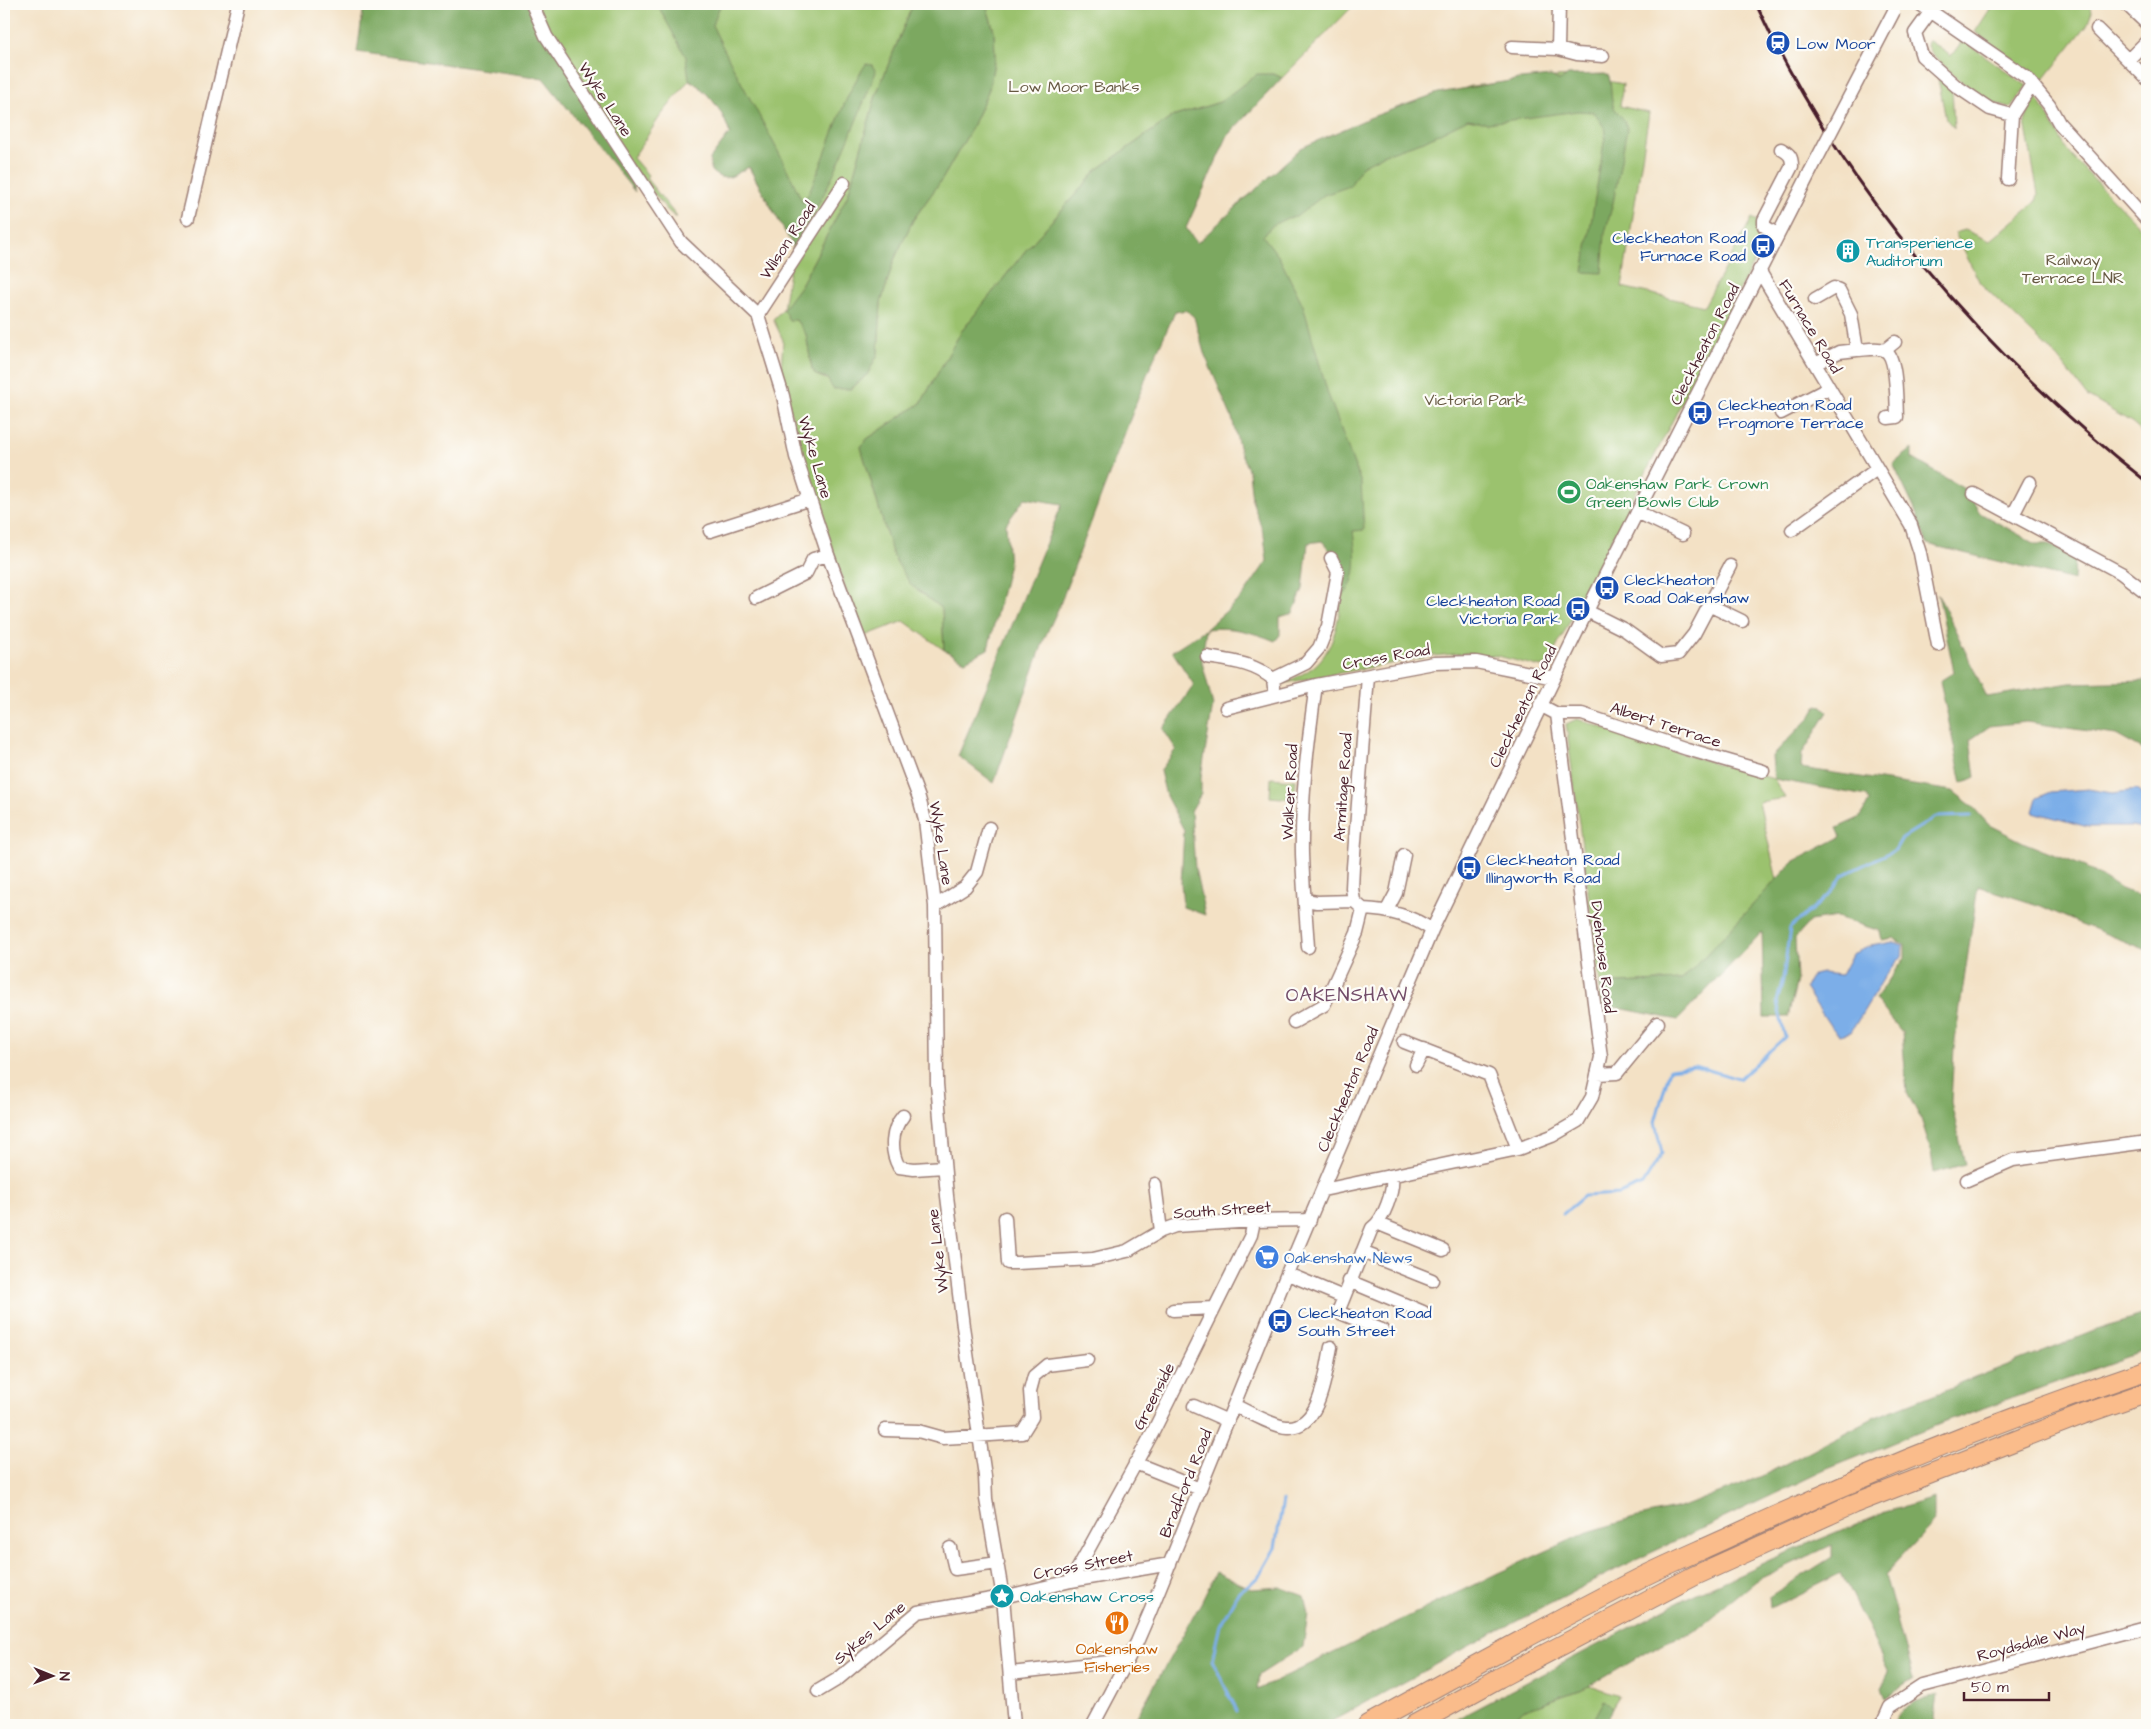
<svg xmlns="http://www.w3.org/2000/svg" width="2151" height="1729" viewBox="0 0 2151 1729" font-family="'Architects Daughter',sans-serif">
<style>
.green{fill:#9bc26e;stroke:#72704c}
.forest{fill:#7ca861;stroke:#636446}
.water{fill:#7caee8;stroke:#63668a}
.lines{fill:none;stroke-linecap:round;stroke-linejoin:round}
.stream{stroke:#7caee8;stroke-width:3}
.minor-casing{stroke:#9e8078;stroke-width:15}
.highway-casing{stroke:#9e8078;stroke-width:21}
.minor{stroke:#fff;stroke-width:12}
.highway{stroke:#fabc8b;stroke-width:19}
.rail{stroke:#4a1f2b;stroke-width:3}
.minor-bridge-casing{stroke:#9e8078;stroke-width:15;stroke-linecap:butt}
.minor-bridge{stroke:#fff;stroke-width:12}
.labels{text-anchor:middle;stroke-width:4.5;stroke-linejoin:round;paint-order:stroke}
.transit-label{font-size:16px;fill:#164399;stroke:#fdfcf7;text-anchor:start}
.park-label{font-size:16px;fill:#665842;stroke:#fdfcf7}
.street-label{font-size:16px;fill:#4a1f2b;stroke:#fdfcf7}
.culture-label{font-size:16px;fill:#0d838f;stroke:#fdfcf7;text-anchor:start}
.leisure-label{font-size:16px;fill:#27864d;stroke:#fdfcf7;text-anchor:start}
.shop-label{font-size:16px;fill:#366cbe;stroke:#fdfcf7;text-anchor:start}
.food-label{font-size:16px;fill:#c56008;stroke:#fdfcf7}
.quarter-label{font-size:19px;letter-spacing:1px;fill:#734d6a;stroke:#fdfcf7}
</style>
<rect width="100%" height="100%" fill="#fdfcf7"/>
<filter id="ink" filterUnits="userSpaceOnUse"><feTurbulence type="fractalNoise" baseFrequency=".02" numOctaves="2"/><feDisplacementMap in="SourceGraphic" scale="10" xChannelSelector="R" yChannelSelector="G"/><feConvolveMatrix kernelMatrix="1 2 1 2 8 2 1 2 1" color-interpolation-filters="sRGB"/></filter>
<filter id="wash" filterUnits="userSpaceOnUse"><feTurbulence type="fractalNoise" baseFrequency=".0096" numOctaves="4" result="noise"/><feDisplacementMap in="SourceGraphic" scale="20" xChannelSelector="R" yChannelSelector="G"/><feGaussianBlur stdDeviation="1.12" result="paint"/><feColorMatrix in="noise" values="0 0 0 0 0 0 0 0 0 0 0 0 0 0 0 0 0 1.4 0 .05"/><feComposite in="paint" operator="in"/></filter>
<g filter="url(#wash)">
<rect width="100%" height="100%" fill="#f3e1c5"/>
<path class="green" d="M 536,4 L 913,4 L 876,95 L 848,195 L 801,285 L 784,309 L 796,320 L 806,334 L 812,369 L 816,375 L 851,389 L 867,375 L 878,354 L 881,303 L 894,260 L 913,220 L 943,178 L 970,131 L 989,89 L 995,57 L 994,31 L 986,4 L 1355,4 L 1282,78 L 1274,74 L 1257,75 L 1220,102 L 1172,117 L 1098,169 L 1026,250 L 961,332 L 921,403 L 867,439 L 861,447 L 893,556 L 911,585 L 942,609 L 944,650 L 904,621 L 865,636 L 845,588 L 798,442 L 781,370 L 783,340 L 773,319 L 783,309 L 793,246 L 730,134 L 722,112 L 703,89 L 689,80 L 659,118 L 633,158 L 648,175 L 646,178 L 677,217 L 675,217 L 667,210 L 607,135 Z
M 1983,4 L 2090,4 L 2092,12 L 2087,25 L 2042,82 L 1975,32 L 1990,9 Z
M 1928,40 L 1951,56 L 1963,40 L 2027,86 L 2010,108 C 1977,101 1955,75 1931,53 L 1927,46 Z
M 1582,76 L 1623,84 L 1620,106 L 1649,113 L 1622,287 L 1704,306 L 1752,218 L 1760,222 L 1766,238 L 1548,664 L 1541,667 L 1498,656 L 1465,653 L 1433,656 L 1285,683 C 1294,678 1304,674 1312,668 C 1339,648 1341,603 1343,573 L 1230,216 L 1242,200 L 1372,121 L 1471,86 L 1555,77 Z
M 1938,79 L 1952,87 L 1954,128 L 1946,119 Z
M 2035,93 L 2070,155 L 2147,234 L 2147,440 L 2133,423 L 2087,396 L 2059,359 L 1980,283 L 1955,233 L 1965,230 L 1990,241 L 2036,202 L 2038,194 L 2025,122 Z
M 1577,719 L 1686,755 L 1774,779 L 1785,798 L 1759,802 L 1777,880 L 1682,980 L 1600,984 L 1566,724 Z
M 1271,778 L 1296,780 L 1294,799 L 1270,797 Z
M 1590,1686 L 1619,1696 L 1601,1725 L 1509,1725 L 1523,1710 Z"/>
<path class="forest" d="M 364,4 L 532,4 L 623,154 L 635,192 L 543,78 L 357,52 Z
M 657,4 L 721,4 L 712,25 C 741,86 776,142 803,203 C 828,159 837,106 866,64 L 872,65 L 876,72 C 851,132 830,193 793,246 L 749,167 C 734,174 726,185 711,171 L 710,159 L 730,133 C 721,108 711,95 689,79 L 686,57 Z
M 913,4 L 986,4 L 994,31 L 995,57 L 989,89 L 970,131 L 943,178 L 913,220 L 894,260 L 881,303 L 878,354 L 867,375 L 851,389 L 833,389 L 827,378 L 816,375 L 812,369 L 806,334 L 796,320 L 789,320 L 783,309 L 801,285 L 848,195 L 876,95 Z
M 1257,74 L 1274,74 L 1282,78 L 1228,135 L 1186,228 L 1197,243 L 1301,148 L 1369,118 L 1438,93 L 1521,79 L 1551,76 L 1560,81 L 1568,75 L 1605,74 L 1609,76 C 1612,86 1610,96 1613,105 C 1617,115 1625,116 1627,129 L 1613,203 L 1605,233 L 1602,273 L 1583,272 L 1606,130 L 1594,112 L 1578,111 L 1488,123 L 1468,119 L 1424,141 L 1385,154 L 1362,166 L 1350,186 L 1324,195 L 1296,217 L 1287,218 L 1273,225 L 1263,236 L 1279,257 L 1303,305 L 1328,394 L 1361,483 L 1364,530 L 1353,531 C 1356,555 1360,581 1341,598 C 1343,568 1342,564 1322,541 L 1308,543 L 1303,589 L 1293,613 L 1280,617 L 1280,635 L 1275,641 C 1253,632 1230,626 1206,629 L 1202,662 L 1213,705 L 1201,777 L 1201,794 L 1191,811 L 1195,868 L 1205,915 L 1183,907 L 1181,883 L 1184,830 L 1166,796 L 1160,771 L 1176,749 L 1163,729 L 1194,685 L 1172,651 L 1206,629 L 1243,596 L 1267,561 L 1264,535 L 1252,500 L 1249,472 L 1240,451 L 1232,418 L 1204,353 L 1194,317 L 1186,310 L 1175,312 L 1148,372 L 1059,607 L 1045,637 L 994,783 L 958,756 L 1062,504 L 1025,498 L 1006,524 L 1009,564 L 988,649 L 965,661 L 944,650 L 942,609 L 911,585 L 893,556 L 861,447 L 867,439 L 921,403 L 961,332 L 1026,250 L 1098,169 L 1172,117 L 1220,102 Z
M 1912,449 L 1912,458 L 1966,490 L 1980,513 L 2036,544 L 2049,544 L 2075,557 L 2074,580 L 1927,544 L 1915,510 L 1893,464 Z
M 1938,594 L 1987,697 L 2070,683 L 2147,681 L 2147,752 L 2116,735 L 2026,722 L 1990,726 L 1970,740 L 1975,777 L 1962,783 L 1940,681 L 1954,672 Z
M 1817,705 L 1822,706 L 1828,712 L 1802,754 L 1801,768 L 1953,791 L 1972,806 L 1989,825 L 2025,843 L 2085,867 L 2119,888 L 2147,899 L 2147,950 L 2076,922 L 2041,906 L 1978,886 L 1954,1048 L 1951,1102 L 1965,1164 L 1934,1173 L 1930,1147 L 1921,1119 L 1907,1093 L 1902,1032 L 1875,999 L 1905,958 L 1905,945 L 1893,938 L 1882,940 L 1880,931 L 1837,917 L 1810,921 L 1795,938 L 1797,980 L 1788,1017 L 1764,1017 L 1762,932 L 1678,1020 L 1599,1004 L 1600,984 L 1682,980 L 1793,862 L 1841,837 L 1837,828 L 1859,818 L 1869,802 L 1866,796 L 1774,779 L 1772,756 L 1811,716 Z
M 2147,1314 L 2147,1350 L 1945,1422 L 1825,1470 L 1617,1569 L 1471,1645 L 1325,1725 L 1132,1725 L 1202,1601 L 1216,1572 L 1251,1589 L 1280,1587 L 1304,1596 L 1308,1615 L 1303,1647 L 1259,1675 L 1257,1690 L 1498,1573 L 1588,1532 L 1634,1518 L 1680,1508 L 1762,1476 L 1873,1418 L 2094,1331 Z
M 1934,1498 L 1934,1522 L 1885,1575 L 1913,1679 L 1885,1697 L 1881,1688 L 1889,1672 L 1841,1573 L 1771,1608 L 1770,1596 L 1832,1557 L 1832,1545 L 1755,1581 L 1693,1632 L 1663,1643 L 1590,1686 L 1523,1710 L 1509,1725 L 1445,1725 L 1685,1599 L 1772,1559 L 1886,1512 Z
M 1937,1695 L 1933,1725 L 1893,1725 C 1899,1706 1918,1700 1937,1695 Z
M 1604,1701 L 1612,1707 L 1605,1725 L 1591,1725 Z"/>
<path class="water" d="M 2088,789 L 2112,793 L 2138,790 L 2147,803 L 2147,830 L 2131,827 L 2088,827 L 2033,812 L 2037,798 L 2051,792 Z
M 1893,942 L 1903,945 L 1902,956 L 1885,976 L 1851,1032 L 1840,1035 L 1831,1027 L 1805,988 L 1811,976 L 1821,973 L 1841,975 L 1852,954 L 1871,946 Z"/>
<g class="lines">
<path class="stream" d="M 1563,1214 L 1584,1196 L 1619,1194 L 1643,1184 L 1662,1153 L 1655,1122 L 1670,1069 L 1695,1066 L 1739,1079 L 1785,1037 L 1777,1002 L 1783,979 L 1790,928 L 1830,894 L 1843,875 L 1895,850 L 1902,838 L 1936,817 L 1971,816
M 1237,1711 L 1212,1660 L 1220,1625 L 1239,1591 L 1258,1578 L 1275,1548 L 1283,1500"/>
</g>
</g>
<g filter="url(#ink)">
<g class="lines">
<defs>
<path id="minor" d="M 532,4 L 546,36 L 681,242 L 758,315 L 783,396 L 796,457 L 828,555 L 919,798 L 925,820 L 935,906 L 937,1084 L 947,1196 L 963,1326 L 985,1476 L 986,1499 L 1003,1597 L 1014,1725
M 1920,4 L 2026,77 L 2049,105 L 2059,123 L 2147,220
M 2126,4 L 2147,24
M 1931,11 L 1915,33 L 1922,56 L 1956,86 L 1990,109 L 2012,115
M 2097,29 L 2147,79
M 1512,47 L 1558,49 L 1577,54 L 1603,56
M 1558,49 L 1559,4
M 2128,60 L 2146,42
M 2008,179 L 2012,115 L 2032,84
M 188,218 L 238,4
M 1777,234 L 1764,226 L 1764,220 L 1792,166 C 1792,157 1790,154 1781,149
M 1759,270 L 1911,525 L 1920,553 L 1938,645
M 1815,299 L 1834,288 L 1839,290 L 1851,314 L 1857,350 L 1839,352 L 1815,364
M 758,315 L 844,183
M 1857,350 C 1864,350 1877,347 1884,350 C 1898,356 1896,403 1897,417 L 1888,418
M 1885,350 L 1895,342
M 1781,413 L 1829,388
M 1974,494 L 2121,573 L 2147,593
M 1637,512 L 1683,534
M 2013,515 L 2030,482
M 1792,530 L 1877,469
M 710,531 L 810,499
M 756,598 L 806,573 L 813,559 L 828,555
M 1709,605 L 1742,621
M 1587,611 L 1625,630 L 1661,656 L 1678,654 L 1694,634 L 1730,566
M 1207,657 C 1232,661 1254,663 1273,679 L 1274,687
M 1273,679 L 1306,663 L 1319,648 L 1328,626 L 1338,572 L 1331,558
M 1226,708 L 1316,685 L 1434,663 L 1476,662 L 1554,678
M 1557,714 L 1582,714 L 1687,749 L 1763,771
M 1305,900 L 1317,902 L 1354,901 L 1363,909 C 1388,910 1411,915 1432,930
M 1354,901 L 1352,888 L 1353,867 L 1368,676
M 935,906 L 965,887 L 977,872 L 989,828
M 1387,910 L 1396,893 L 1404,855
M 1308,947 C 1306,916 1303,885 1302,854 C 1301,797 1308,741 1316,685
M 1294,1022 L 1324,1005 L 1357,933 L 1363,909
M 1404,1042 L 1489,1075 L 1518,1149
M 1416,1065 L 1424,1049
M 1597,1074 L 1617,1073 L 1658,1023
M 903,1116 C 891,1130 890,1151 899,1167 L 914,1169 L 944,1167
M 1967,1180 L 2013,1160 L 2147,1142
M 1155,1184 L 1161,1231
M 1323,1190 L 1518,1149 L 1552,1136 L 1578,1121 L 1592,1097 L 1601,1057 L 1557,714 L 1540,705
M 1005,1218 L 1008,1263 L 1017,1263 L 1093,1259 L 1127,1251 L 1161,1231 L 1175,1226 L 1254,1221 L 1310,1220
M 1379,1224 L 1443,1250
M 1362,1252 L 1432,1280
M 1288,1274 L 1343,1297
M 1349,1281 L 1423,1312
M 1173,1310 L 1214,1308
M 1382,1330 L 1338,1312 L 1372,1228 C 1384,1220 1394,1190 1392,1177
M 1234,1405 C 1246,1411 1275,1427 1287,1427 C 1321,1429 1326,1371 1331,1347
M 1194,1406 L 1228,1421
M 885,1430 L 918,1431 L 943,1438 L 1022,1433 L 1032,1417 L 1030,1391 L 1034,1376 L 1047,1365 L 1087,1360
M 1135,1463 L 1200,1489
M 950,1548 L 955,1569 L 998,1563
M 1071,1581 L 1154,1430 L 1251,1235 L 1254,1221
M 1010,1673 L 1127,1660
M 818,1691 L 838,1679 L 918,1612 L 1003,1597 L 1071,1581 L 1170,1564
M 1093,1725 L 1137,1642 L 1150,1612 L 1297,1249 L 1432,930 L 1587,611 L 1810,172
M 1882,1725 L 1890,1707 L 1922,1686 L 2147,1627"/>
<path id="highway" d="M 1367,1725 C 1457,1675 1548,1625 1640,1578 C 1672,1562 1706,1548 1738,1533 C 1872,1471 2008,1417 2147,1370
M 1414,1725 L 1499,1678 L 1694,1576 L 1853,1504 L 2084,1414 L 2147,1392"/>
</defs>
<use href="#minor" class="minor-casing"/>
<use href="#highway" class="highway-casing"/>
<use href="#minor" class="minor"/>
<use href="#highway" class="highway"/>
<path class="rail" d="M 1756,4 C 1842,190 1986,356 2147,482"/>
<defs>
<path id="minor-bridge" d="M 1810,172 L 1894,11"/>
</defs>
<use href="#minor-bridge" class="minor-bridge-casing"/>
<use href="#minor-bridge" class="minor-bridge"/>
</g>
</g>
<defs>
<symbol id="station-disc" viewBox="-11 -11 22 22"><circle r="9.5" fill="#1a4fb4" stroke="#fdfcf7"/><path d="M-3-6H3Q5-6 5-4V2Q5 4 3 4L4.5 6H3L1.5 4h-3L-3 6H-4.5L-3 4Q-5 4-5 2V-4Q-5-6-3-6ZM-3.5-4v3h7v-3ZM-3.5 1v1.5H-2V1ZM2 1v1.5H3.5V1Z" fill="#fff"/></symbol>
<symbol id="bus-disc" viewBox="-11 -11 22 22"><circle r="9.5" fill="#1a4fb4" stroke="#fdfcf7"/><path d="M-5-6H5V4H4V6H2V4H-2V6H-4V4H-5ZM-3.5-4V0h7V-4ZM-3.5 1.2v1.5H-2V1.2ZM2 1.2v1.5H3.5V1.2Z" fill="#fff"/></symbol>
<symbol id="building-disc" viewBox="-11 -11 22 22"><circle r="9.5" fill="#0f9aa8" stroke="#fdfcf7"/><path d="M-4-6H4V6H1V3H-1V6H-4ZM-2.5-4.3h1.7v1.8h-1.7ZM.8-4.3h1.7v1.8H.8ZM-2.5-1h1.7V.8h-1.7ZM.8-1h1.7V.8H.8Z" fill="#fff"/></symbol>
<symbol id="stadium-disc" viewBox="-11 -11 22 22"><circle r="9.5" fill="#2e9e5b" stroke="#fdfcf7"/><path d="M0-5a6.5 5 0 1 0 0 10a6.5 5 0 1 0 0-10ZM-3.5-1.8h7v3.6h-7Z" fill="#fff"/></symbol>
<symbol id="supermarket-disc" viewBox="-11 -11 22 22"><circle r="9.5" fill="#3f7fe0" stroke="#fdfcf7"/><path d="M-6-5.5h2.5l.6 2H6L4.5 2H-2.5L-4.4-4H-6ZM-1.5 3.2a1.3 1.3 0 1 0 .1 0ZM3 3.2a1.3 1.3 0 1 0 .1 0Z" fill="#fff"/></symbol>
<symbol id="sight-disc" viewBox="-11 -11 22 22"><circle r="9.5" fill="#0f9aa8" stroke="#fdfcf7"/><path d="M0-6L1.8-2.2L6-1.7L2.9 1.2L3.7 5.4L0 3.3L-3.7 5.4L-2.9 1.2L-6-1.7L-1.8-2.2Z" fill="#fff"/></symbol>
<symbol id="restaurant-disc" viewBox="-11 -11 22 22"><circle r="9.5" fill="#e8710a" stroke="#fdfcf7"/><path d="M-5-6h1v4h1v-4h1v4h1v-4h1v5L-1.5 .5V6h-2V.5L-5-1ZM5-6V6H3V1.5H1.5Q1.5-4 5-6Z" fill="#fff"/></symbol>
</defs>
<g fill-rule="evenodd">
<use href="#station-disc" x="1764" y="29" width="28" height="28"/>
<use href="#bus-disc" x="1749" y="232" width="28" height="28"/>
<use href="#building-disc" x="1834" y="237" width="28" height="28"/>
<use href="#bus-disc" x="1686" y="399" width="28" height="28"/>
<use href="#stadium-disc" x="1555" y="478" width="28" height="28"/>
<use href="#bus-disc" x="1593" y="574" width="28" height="28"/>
<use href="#bus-disc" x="1564" y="595" width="28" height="28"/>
<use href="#bus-disc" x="1455" y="854" width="28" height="28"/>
<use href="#supermarket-disc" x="1253" y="1243" width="28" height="28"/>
<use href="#bus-disc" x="1266" y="1307" width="28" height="28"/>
<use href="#sight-disc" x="988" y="1582" width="28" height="28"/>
<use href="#restaurant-disc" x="1103" y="1609" width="28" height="28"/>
</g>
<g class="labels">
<g class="transit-label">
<text x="1796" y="49">Low Moor</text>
<text x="1746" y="243" text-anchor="end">Cleckheaton Road<tspan x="1746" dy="18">Furnace Road</tspan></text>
<text x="1718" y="410">Cleckheaton Road<tspan x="1718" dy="18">Frogmore Terrace</tspan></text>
<text x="1624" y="585">Cleckheaton<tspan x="1624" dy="18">Road Oakenshaw</tspan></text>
<text x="1560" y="606" text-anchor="end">Cleckheaton Road<tspan x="1560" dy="18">Victoria Park</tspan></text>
<text x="1486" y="865">Cleckheaton Road<tspan x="1486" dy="18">Illingworth Road</tspan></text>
<text x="1298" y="1318">Cleckheaton Road<tspan x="1298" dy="18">South Street</tspan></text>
</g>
<g class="park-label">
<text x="1074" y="92">Low Moor Banks</text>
<text x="2073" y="265">Railway<tspan x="2073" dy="18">Terrace LNR</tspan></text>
<text x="1475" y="405">Victoria Park</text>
</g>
<g class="street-label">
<text transform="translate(606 99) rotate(57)" y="6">Wyke Lane</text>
<text transform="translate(787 240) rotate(-57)" y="6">Wilson Road</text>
<text transform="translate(1811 326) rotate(59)" y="6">Furnace Road</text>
<text transform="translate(1704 344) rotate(-63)" y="6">Cleckheaton Road</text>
<text transform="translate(816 457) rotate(74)" y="6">Wyke Lane</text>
<text transform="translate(1386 656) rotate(-10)" y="6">Cross Road</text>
<text transform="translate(1522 706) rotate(-64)" y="6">Cleckheaton Road</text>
<text transform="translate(1666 724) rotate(18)" y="6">Albert Terrace</text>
<text transform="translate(1342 787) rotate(-86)" y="6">Armitage Road</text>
<text transform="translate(1289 792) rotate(-87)" y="6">Walker Road</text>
<text transform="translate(942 843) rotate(81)" y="6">Wyke Lane</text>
<text transform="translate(1604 957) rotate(83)" y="6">Dyehouse Road</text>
<text transform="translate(1347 1089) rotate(-67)" y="6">Cleckheaton Road</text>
<text transform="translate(1222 1209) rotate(-4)" y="6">South Street</text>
<text transform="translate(937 1251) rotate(-97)" y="6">Wyke Lane</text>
<text transform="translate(1153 1396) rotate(-63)" y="6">Greenside</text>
<text transform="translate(1185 1483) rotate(-68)" y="6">Bradford Road</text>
<text transform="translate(1083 1564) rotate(-11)" y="6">Cross Street</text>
<text transform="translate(869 1632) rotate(-40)" y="6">Sykes Lane</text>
<text transform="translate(2031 1641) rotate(-15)" y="6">Roydsdale Way</text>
</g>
<g class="culture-label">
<text x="1866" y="248">Transperience<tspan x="1866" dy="18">Auditorium</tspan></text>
<text x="1020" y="1602">Oakenshaw Cross</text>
</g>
<g class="leisure-label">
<text x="1586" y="489">Oakenshaw Park Crown<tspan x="1586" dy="18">Green Bowls Club</tspan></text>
</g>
<g class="shop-label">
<text x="1284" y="1263">Oakenshaw News</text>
</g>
<g class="food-label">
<text x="1117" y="1654">Oakenshaw<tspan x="1117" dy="18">Fisheries</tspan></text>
</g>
<g class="quarter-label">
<text x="1347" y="1001">OAKENSHAW</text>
</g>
</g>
<rect width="2151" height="1729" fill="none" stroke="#fdfcf7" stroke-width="20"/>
<g transform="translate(52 1676) rotate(91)" stroke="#fdfcf7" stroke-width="4" paint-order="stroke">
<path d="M0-4L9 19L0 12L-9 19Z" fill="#4a1f2b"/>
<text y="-8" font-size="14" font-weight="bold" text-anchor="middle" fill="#4a1f2b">N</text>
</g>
<path d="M1964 1692v8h85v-8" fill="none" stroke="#4a1f2b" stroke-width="2.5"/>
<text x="1971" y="1692" font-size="15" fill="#4a1f2b" stroke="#fdfcf7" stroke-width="4" paint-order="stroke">50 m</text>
</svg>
